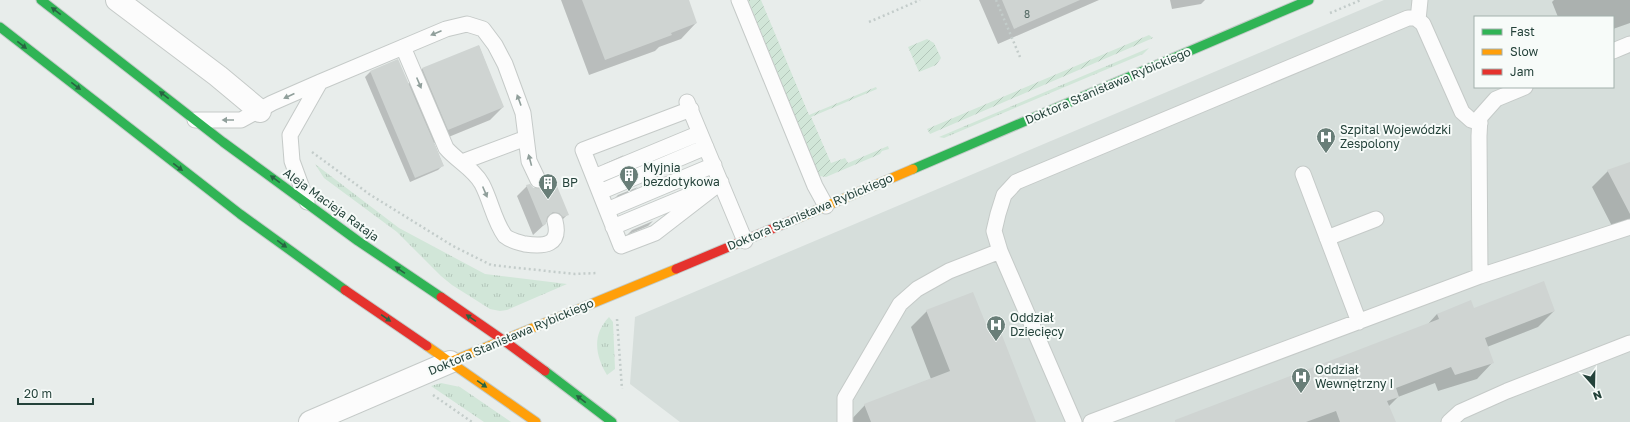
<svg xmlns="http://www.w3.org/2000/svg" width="1630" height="422" viewBox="0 0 1630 422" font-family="'Golos Text',sans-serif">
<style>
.built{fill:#d6dedb;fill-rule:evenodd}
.grass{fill:url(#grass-tufts)}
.garden{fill:url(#garden-furrows)}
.shadow{fill:#0003}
.building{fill:#cfd4d2}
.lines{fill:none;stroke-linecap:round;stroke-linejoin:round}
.lane-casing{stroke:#c5cac8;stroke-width:17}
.street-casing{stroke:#c5cac8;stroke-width:24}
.fast-casing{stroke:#c3cbc8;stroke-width:11}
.slow-casing{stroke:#c3cbc8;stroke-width:11}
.jam-casing{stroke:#c3cbc8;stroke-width:11}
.path{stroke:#c3ccca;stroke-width:2.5;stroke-dasharray:2 3;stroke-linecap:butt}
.lane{stroke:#fcfcfc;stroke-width:15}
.street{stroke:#fcfcfc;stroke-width:22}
.fast{stroke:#30b455;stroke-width:9}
.slow{stroke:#ff9f0a;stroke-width:9}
.jam{stroke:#e5322d;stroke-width:9}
.oneway{fill:#286442}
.oneway2{fill:#909f9b}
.labels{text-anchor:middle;stroke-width:4;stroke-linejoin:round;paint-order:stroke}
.number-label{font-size:10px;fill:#506761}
.street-label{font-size:12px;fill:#24423a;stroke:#f7fbf9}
.poi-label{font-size:12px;fill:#24423a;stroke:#f7fbf9;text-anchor:start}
</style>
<defs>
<pattern id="grass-tufts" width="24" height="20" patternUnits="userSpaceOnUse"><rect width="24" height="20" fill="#d1e6d8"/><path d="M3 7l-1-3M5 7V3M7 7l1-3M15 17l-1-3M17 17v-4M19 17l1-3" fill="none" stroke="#b3c6ba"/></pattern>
<pattern id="garden-furrows" width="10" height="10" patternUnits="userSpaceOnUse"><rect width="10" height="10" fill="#d1e6d8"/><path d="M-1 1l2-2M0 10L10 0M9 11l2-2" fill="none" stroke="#b3c6ba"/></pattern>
</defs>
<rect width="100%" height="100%" fill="#e8edeb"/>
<path class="built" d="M 1384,0 L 1630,0 L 1630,422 L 680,422 L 630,384 L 635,317 ZM 1475,17 L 1613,17 L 1613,87 L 1475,87 Z"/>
<path class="grass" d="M 1149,48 L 1143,54 L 944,138 L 939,137 Z
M 315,164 L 399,228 L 485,274 L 567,284 L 507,310 L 500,311 L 490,309 L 452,285 L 441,276 L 397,232 L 324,178 Z
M 609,317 L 613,322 L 615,369 L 607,375 C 595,355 592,335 609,317 Z
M 441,383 L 460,387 L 511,422 L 484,422 L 431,386 Z"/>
<path class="garden" d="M 748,0 L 761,0 L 809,115 L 876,87 L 877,89 L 811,117 L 831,163 L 845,158 L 848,163 L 888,146 L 889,149 L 882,151 L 880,154 L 826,177 L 819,176 Z
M 1149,35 L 1153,38 L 930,134 L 927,129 Z
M 927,39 L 934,43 L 941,58 L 936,65 L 919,72 L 908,47 Z"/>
<path class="shadow" d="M 561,0 L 688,0 L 696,23 L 681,39 L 659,47 L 655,51 L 589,75 Z
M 979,0 L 1099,0 L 998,44 Z
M 1170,0 L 1205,0 L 1201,4 L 1172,9 Z
M 1554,0 L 1630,0 L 1630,23 L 1613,29 L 1613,17 L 1558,17 L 1552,2 Z
M 479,46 L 503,107 L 490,120 L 434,143 L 443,165 L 438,170 L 410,182 L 365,77 L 370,72 L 408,84 L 422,69 Z
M 624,155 L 619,159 L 602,166 L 604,164 Z
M 1630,163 L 1630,219 L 1612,226 L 1592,187 L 1608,171 Z
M 547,178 L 568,214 L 558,224 L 546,222 L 545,224 L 533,235 L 517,196 L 527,186 L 537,189 Z
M 638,187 L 633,191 L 613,200 L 618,195 Z
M 653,221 L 648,226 L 627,235 L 632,230 Z
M 1473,309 L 1554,311 L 1538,327 L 1487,347 L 1493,362 L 1477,379 L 1438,391 L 1435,383 L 1398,397 L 1388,407 L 1394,422 L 1178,422 L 1427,325 L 1437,314 Z
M 927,311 L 1035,422 L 849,422 L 865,405 L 931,379 L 911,327 Z"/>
<path class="building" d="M 582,0 L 689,0 L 697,23 L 671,33 L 672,35 L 605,60 Z
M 1002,0 L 1080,0 L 1014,29 Z
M 479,45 L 504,107 L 448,130 L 422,68 Z
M 398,59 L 444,166 L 415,178 L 370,71 Z
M 1630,162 L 1630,214 L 1607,170 Z
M 552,174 L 569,215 L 563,217 L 559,213 L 553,212 L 547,217 L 546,224 L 543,226 L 526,185 L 530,184 L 533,188 L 541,188 L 546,185 L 546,177 Z
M 1544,281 L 1555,311 L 1485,338 L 1494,363 L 1455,375 L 1451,367 L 1396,388 L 1399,397 L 1387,401 L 1396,422 L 1340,422 L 1336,411 L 1306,422 L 1175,422 L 1175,420 L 1439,319 L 1437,314 L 1471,300 L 1474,308 Z
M 973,292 L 988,329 L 998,325 L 1036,422 L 871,422 L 864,404 L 950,371 L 926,310 Z"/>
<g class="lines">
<defs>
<path id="lane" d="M 739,0 L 815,186 L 826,206
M 1418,20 L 1420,0
M 403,47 L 446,148 C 457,161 474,169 482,184 C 491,201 494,221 505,236 C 511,241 518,242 525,244 C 545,247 561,245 555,221
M 1613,51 L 1630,44
M 687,102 L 745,241
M 691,109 L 583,150 L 621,246 L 655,233 L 721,182
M 195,120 L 241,120 L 272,103 L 320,82 L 446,29 L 467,24 L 483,29 L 495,45 L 505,64 L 523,113 L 529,161 L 538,180
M 462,162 L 526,138
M 1303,174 L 1359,322
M 594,177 L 700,133
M 600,192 L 706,147
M 307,202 L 292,161 L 290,135 L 320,82
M 607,210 L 714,165
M 613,227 L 702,190
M 1327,238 L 1376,219
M 1000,251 L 994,231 L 998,214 L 1004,195 L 1016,182 L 1408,18 L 1416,18 L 1423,24 L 1462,112 L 1471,120 L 1480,123
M 1480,276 L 1630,227
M 845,422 L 845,398 L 900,304 L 917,289 L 949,271 L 1000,251 L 1074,422
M 1091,422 L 1480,276 L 1479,136 L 1480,117 L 1496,99 L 1525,87
M 1449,422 L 1460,412 L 1507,391 L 1630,343"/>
<path id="street" d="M 117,0 L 218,76 L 260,111
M 310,422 L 450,362"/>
<path id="fast" d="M 41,0 L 223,142 L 358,241 L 441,297
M 0,27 L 240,214 L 345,290
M 913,169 L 1309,0
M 545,371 L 612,422"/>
<path id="slow" d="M 798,218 L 913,169
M 427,346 L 536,422
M 450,362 L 676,269"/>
<path id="jam" d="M 676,269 L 798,218
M 345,290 L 427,346
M 441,297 L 503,340 L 545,371"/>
</defs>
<use href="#lane" class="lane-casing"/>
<use href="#street" class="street-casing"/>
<use href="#fast" class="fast-casing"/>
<use href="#slow" class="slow-casing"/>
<use href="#jam" class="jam-casing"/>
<path class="path" d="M 996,0 L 1020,57
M 1330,13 L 1361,0
M 869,22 L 920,0
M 312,152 L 369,194 L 453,246 L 491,265 L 575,274 L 597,273
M 617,319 L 622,389
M 433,395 L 472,422"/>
<use href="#lane" class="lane"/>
<use href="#street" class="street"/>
<use href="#fast" class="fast"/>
<use href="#slow" class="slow"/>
<use href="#jam" class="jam"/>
</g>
<defs><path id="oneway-solid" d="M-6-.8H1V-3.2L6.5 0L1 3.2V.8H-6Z"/></defs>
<g class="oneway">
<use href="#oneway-solid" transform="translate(56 11) rotate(-143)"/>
<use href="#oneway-solid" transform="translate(22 45) rotate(38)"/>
<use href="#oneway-solid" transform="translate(76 86) rotate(38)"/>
<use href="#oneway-solid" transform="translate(164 95) rotate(-142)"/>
<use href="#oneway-solid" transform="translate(178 167) rotate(37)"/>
<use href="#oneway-solid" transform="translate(275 179) rotate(-144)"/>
<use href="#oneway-solid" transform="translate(282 244) rotate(36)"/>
<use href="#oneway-solid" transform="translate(400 270) rotate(-146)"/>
<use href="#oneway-solid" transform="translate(386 318) rotate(35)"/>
<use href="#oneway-solid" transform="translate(471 318) rotate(-146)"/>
<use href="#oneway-solid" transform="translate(482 384) rotate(35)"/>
<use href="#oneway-solid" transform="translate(581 399) rotate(-143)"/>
</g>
<g class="oneway2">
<use href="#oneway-solid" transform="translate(436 33) rotate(157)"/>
<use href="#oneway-solid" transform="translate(419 83) rotate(67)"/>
<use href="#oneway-solid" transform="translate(289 96) rotate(155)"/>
<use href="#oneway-solid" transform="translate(519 100) rotate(-110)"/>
<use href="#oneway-solid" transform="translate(228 120) rotate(-180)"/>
<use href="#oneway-solid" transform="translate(530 160) rotate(-105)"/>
<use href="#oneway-solid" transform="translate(485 192) rotate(67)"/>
</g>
<defs>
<symbol id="hospital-pin" viewBox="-11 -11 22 30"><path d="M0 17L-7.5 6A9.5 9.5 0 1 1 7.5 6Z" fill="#697e78" stroke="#f7fbf9"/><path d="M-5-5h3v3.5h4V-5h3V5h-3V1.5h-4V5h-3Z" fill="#fff"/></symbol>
<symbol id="building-pin" viewBox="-11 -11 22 30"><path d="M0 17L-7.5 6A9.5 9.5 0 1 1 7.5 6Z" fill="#697e78" stroke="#f7fbf9"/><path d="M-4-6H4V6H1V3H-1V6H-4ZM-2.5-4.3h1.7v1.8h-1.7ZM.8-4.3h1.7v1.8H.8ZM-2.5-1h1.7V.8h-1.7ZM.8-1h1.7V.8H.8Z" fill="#fff"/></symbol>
</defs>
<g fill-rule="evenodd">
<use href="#hospital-pin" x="1315" y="126" width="22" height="30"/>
<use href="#building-pin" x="618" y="164" width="22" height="30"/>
<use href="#building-pin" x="537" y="172" width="22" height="30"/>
<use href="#hospital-pin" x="985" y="314" width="22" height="30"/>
<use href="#hospital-pin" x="1290" y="366" width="22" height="30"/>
</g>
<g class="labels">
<g class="number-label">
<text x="1027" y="18">8</text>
</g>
<g class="street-label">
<text transform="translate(1108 86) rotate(-23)" y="4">Doktora Stanisława Rybickiego</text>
<text transform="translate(331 205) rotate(36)" y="4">Aleja Macieja Rataja</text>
<text transform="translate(810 212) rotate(-23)" y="4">Doktora Stanisława Rybickiego</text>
<text transform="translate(511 337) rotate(-23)" y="4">Doktora Stanisława Rybickiego</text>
</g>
<g class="poi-label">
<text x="1340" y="134">Szpital Wojewódzki<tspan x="1340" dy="14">Zespolony</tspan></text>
<text x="643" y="172">Myjnia<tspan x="643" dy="14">bezdotykowa</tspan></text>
<text x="562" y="187">BP</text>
<text x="1010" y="322">Oddział<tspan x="1010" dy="14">Dziecięcy</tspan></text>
<text x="1315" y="374">Oddział<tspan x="1315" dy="14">Wewnętrzny I</tspan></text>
</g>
</g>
<rect x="1474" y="16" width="140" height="72" fill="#f7fbf9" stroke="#a3b1ad"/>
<rect x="1482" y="29" width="20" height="6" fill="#30b455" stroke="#a3b1ad"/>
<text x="1510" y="36" font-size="12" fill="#24423a">Fast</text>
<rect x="1482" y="49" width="20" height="6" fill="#ff9f0a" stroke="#a3b1ad"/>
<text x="1510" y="56" font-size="12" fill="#24423a">Slow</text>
<rect x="1482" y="69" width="20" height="6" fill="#e5322d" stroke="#a3b1ad"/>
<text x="1510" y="76" font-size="12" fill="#24423a">Jam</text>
<g transform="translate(1594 386) rotate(160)" stroke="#f7fbf9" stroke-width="3" paint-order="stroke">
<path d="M0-3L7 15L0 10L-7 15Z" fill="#24423a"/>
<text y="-6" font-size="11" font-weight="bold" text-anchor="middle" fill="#24423a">N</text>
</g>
<path d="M18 398v6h75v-6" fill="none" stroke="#24423a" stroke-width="2"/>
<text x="24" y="398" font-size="12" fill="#24423a" stroke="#f7fbf9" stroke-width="3" paint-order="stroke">20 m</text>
</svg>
